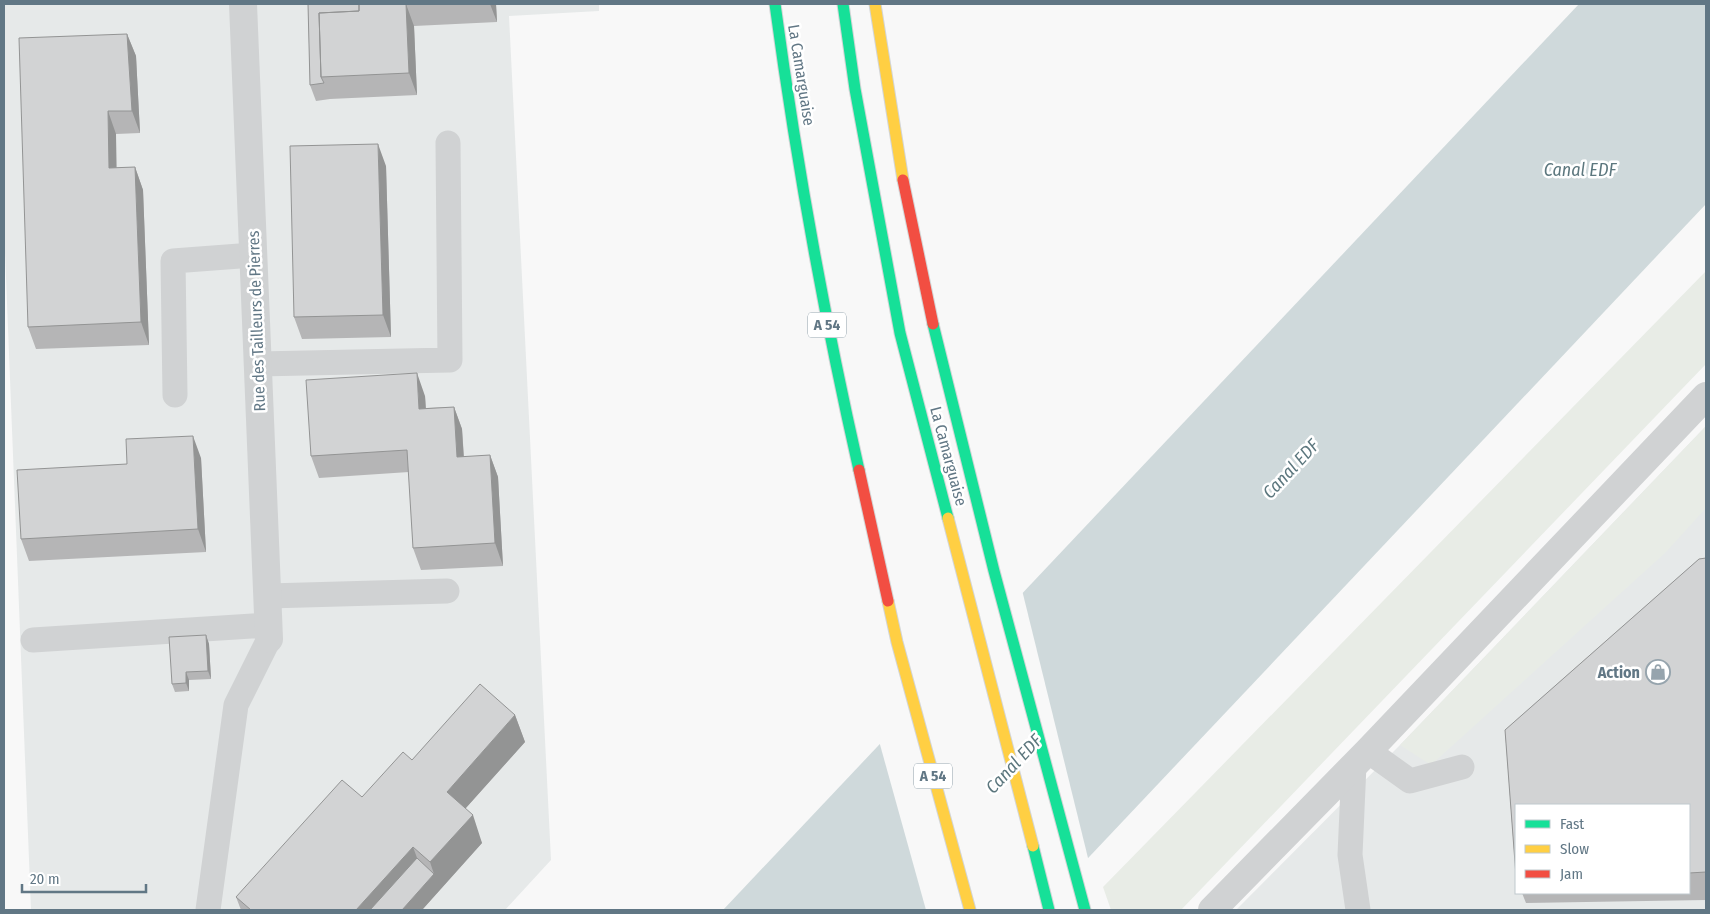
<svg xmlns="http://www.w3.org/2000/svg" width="1710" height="914" viewBox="0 0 1710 914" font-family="'Fira Sans Condensed',sans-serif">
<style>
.built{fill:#e6e9e9;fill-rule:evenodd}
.green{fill:#e8ece6}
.water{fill:#cfd9db}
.pier{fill:#f8f8f8}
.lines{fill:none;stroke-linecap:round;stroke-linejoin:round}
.fast-casing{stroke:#d3d5d6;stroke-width:13}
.slow-casing{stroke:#d3d5d6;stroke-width:13}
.jam-casing{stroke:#d3d5d6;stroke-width:13}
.lane{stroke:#d0d2d3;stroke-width:25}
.street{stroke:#d0d2d3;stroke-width:28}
.fast{stroke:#16e098;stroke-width:11}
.slow{stroke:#ffcf43;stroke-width:11}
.jam{stroke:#f24e42;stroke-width:11}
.wall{fill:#b5b5b6}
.shaded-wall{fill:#939494}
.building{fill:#d2d3d4;stroke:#939494}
.labels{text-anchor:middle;stroke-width:5;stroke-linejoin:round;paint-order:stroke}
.shield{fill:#fff;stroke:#90a0aa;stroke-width:1}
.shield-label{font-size:15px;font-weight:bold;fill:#617785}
.street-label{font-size:16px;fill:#617785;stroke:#fff}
.poi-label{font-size:16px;font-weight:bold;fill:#617785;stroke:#fff;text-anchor:end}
.water-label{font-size:18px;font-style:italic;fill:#5c777e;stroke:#fff}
</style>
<rect width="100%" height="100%" fill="#f8f8f8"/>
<path class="built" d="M 4,4 L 599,4 L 599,11 L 509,16 L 551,860 L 505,910 L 31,910 L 4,227 Z
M 1706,426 L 1706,910 L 1236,910 L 1400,745 ZM 1516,805 L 1689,805 L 1689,893 L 1516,893 Z"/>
<path class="green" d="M 1706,271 L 1706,364 L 1181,910 L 1111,910 L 1103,887 Z
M 1706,426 L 1706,508 L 1665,553 L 1431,765 L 1400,745 Z"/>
<path class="water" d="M 1579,4 L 1706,4 L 1706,204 L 1039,910 L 723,910 Z"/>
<path class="pier" d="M 1022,590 L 1089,862 L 1042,910 L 926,910 L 879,741 Z"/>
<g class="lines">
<defs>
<path id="fast" d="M 775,4 C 796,160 824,316 859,470
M 843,4 L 855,89 L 900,333 L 948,518
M 933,324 L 994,571 L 1085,910
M 1033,846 L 1049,910"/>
<path id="slow" d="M 875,4 L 903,180
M 948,518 L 1033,846
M 888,601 L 897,642 L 970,910"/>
<path id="jam" d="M 903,180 L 933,324
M 859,470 L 888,601"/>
</defs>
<use href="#fast" class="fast-casing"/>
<use href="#slow" class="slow-casing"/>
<use href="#jam" class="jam-casing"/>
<path class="lane" d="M 258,364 L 450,360 L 448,143
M 175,395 L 173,261 L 253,255
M 268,596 L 447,591
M 33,640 L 269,625
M 1368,751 L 1410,781 L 1462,767
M 1354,765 L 1350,855 L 1358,910
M 208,910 L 236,705 L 269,639"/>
<path class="street" d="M 243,4 L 269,639
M 1212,910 L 1368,751 L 1706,396"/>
<use href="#fast" class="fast"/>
<use href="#slow" class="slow"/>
<use href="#jam" class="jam"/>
</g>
<path class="wall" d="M 308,4 L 496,4 L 497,22 L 414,26 L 417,95 L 330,99 L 316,101 L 310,85 Z
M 127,34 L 136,56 L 140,133 L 116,134 L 116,168 L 135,167 L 143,190 L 149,345 L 36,349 L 28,327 Z
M 386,166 L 391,337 L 302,339 L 294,317 Z
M 425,396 L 426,408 L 454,407 L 462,429 L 464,457 L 490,455 L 498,477 L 503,566 L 421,570 L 413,548 L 409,472 L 319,478 L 311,456 Z
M 201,458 L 206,552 L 29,561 L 21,539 L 127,464 Z
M 1706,558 L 1706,900 L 1526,903 L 1522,893 L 1689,893 L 1689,805 L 1516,805 L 1516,877 L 1505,730 L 1699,559 Z
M 206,635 L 209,644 L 211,679 L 189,680 L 189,691 L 175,692 L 172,684 Z
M 515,715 L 525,742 L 465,809 L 482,843 L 422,910 L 241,910 L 236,897 L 362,797 L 412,760 Z"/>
<path class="shaded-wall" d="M 406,4 L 414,26 L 417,95 L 409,73 Z
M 490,4 L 496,4 L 497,22 Z
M 127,34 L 136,56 L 140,133 L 132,111 Z
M 108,111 L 116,134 L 117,190 L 109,168 Z
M 378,144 L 386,166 L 391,337 L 383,315 Z
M 135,167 L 143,190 L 149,345 L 141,322 Z
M 417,373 L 425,396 L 427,431 L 419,409 Z
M 454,407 L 462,429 L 465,479 L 457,457 Z
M 193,436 L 201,458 L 206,552 L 198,529 Z
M 490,455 L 498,477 L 503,566 L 495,543 Z
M 206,635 L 209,644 L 211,679 L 208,671 Z
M 186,672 L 189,680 L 189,691 L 186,683 Z
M 515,715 L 525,742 L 456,819 L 447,792 Z
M 473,815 L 482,843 L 422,910 L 402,910 L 434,874 L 430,862 Z
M 413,847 L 423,874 L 390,910 L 356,910 Z"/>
<path class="building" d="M 308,4 L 359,4 L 359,11 L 319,13 L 321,77 L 324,83 L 310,85 Z
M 359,4 L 406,4 L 409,73 L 321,77 L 319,13 L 359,11 Z
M 127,34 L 132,111 L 108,111 L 109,168 L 135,167 L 141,322 L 28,327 L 19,38 Z
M 378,144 L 383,315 L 294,317 L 290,146 Z
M 417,373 L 419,409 L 454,407 L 457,457 L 490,455 L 495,543 L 413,548 L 407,450 L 311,456 L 306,380 Z
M 193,436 L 198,529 L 21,539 L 17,470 L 127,464 L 126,439 Z
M 1706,558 L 1706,872 L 1689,873 L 1689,805 L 1516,805 L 1516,876 L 1505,730 L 1699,559 Z
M 206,635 L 208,671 L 186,672 L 186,683 L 172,684 L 169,637 Z
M 480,684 L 515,715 L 447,792 L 473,815 L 430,862 L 413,847 L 356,910 L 251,910 L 236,897 L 342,780 L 362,797 L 403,752 L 412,760 Z
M 417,858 L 434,874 L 402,910 L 370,910 Z"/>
<defs>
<symbol id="shop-ring" viewBox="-11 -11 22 22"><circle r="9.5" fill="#fff" stroke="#96a4ad" stroke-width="1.5"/><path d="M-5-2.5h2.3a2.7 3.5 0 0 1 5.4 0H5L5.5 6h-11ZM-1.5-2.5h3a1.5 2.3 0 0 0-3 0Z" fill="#96a4ad"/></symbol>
</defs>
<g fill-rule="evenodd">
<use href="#shop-ring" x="1644" y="658" width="28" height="28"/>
</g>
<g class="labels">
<g class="shield">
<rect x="808" y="312.5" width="38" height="25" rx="4"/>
<rect x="914" y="763.5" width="38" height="25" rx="4"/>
</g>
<g class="shield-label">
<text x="827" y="330">A 54</text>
<text x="933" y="781">A 54</text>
</g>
<g class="street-label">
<text transform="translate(802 75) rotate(81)" y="6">La Camarguaise</text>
<text transform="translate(256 321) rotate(-92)" y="6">Rue des Tailleurs de Pierres</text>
<text transform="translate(949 456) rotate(75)" y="6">La Camarguaise</text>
</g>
<g class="poi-label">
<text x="1640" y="678">Action</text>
</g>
<g class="water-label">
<text x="1580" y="176">Canal EDF</text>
<text transform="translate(1291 469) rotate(-47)" y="6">Canal EDF</text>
<text transform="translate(1014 764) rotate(-47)" y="6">Canal EDF</text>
</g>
</g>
<rect width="1710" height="914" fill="none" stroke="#617785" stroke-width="10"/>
<rect x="1515" y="804" width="175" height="90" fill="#ffffff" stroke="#c0c9ce"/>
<rect x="1525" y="820" width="25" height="8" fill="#16e098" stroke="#c0c9ce"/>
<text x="1560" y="829" font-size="15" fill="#617785">Fast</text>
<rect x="1525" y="845" width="25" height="8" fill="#ffcf43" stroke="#c0c9ce"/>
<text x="1560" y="854" font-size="15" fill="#617785">Slow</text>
<rect x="1525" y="870" width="25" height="8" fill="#f24e42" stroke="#c0c9ce"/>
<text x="1560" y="879" font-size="15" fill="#617785">Jam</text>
<path d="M22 884v8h124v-8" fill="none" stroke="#617785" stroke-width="2.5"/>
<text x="30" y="884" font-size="15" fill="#617785" stroke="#ffffff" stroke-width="4" paint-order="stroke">20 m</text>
</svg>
